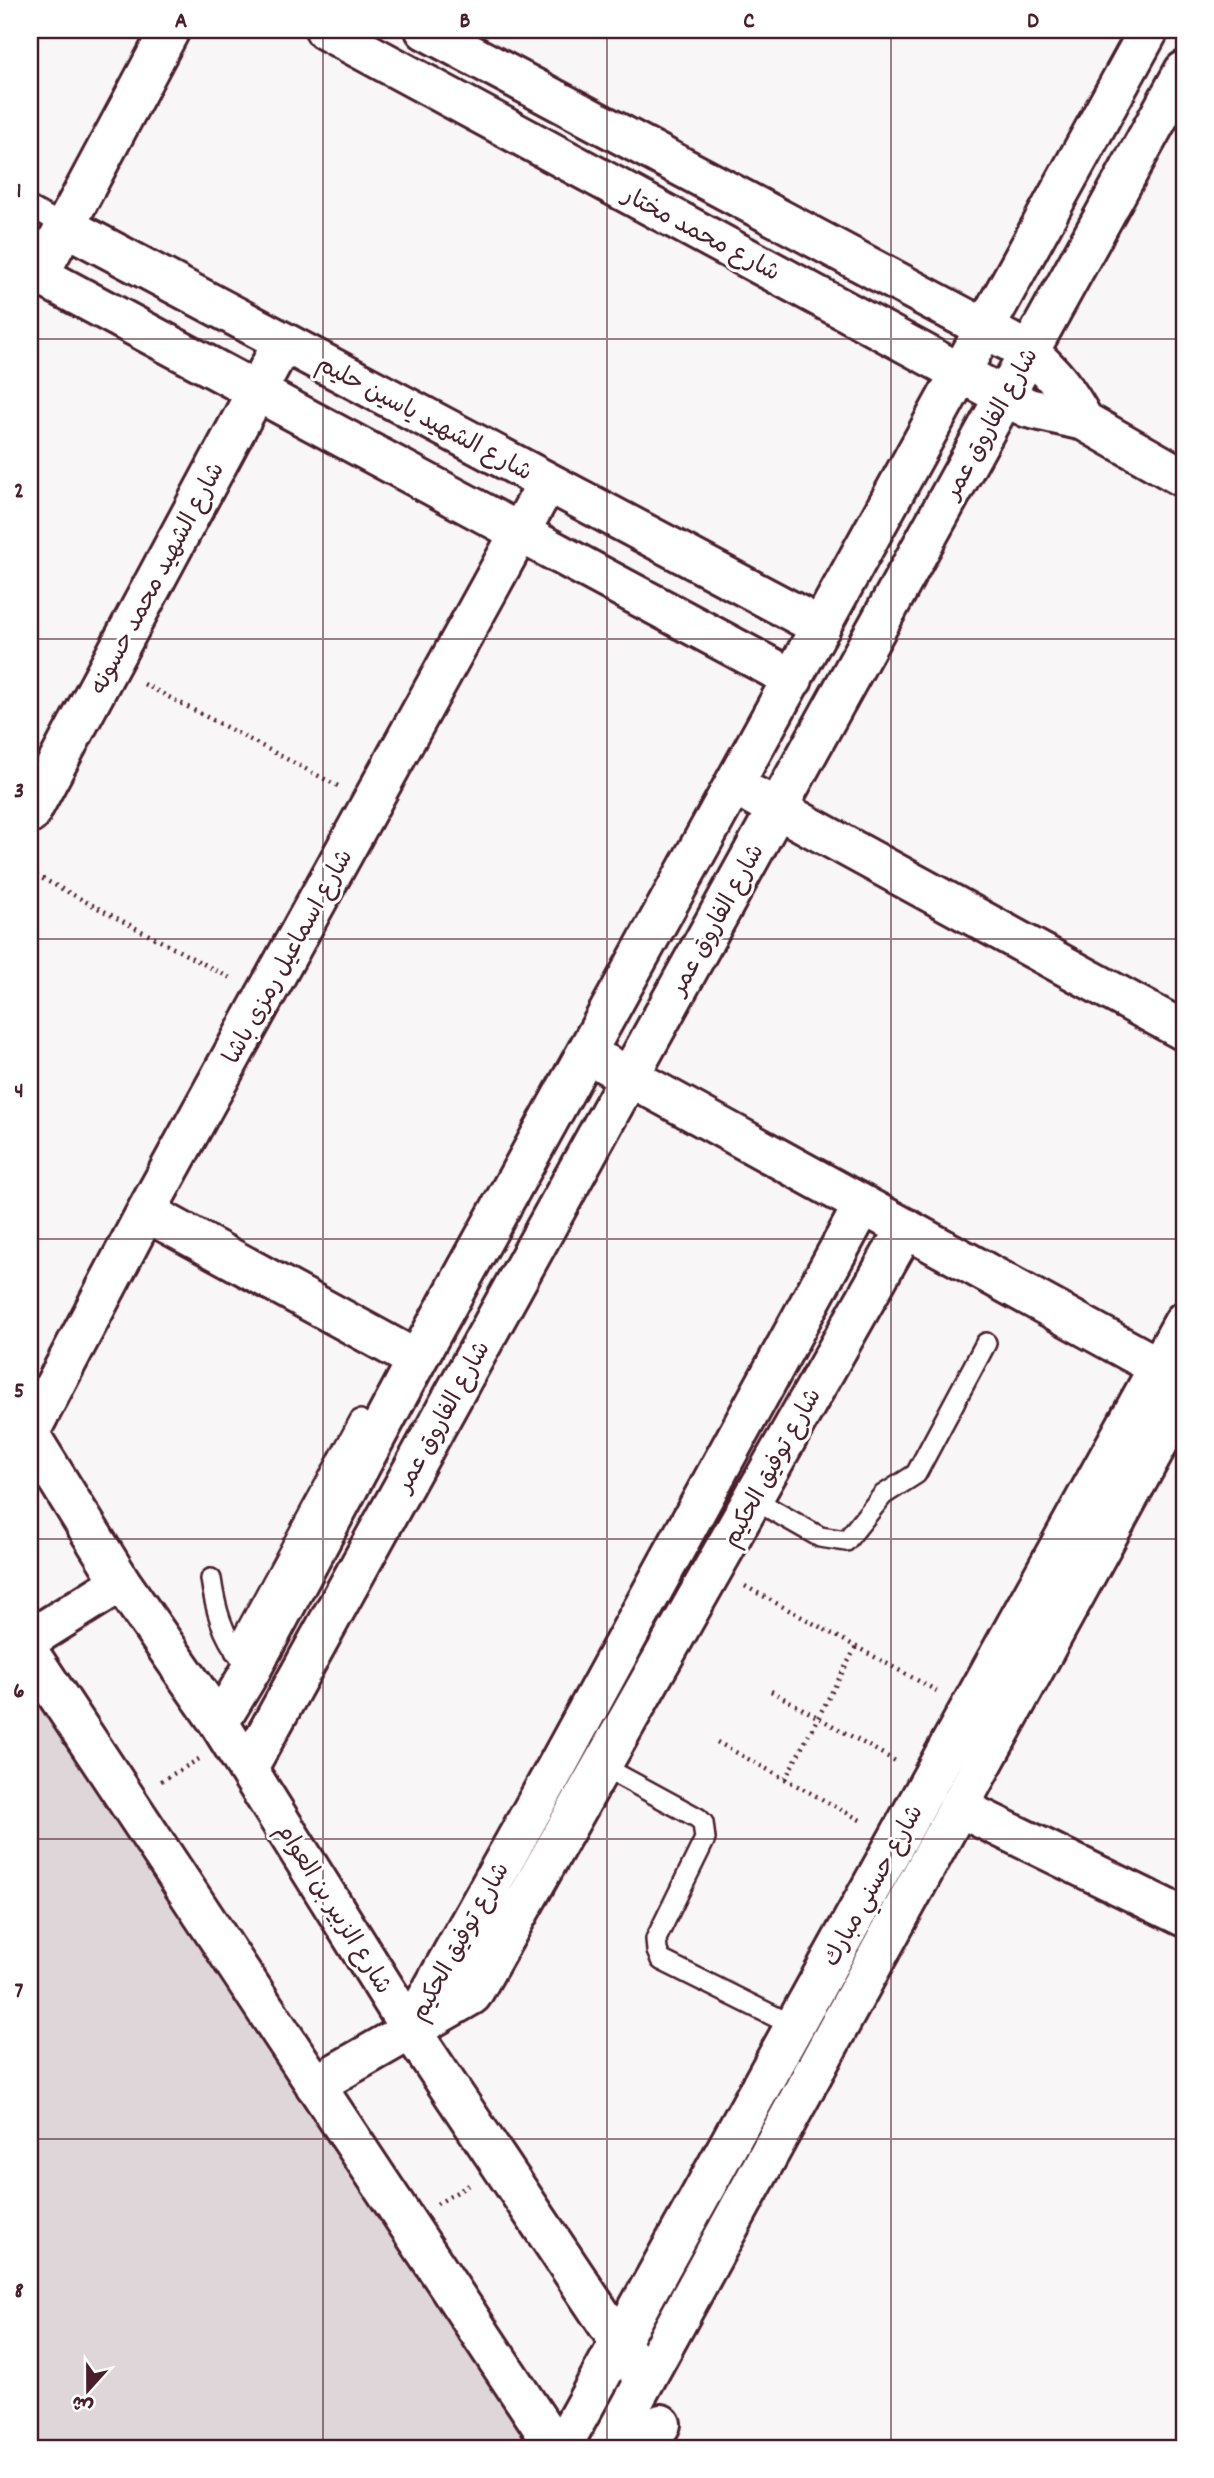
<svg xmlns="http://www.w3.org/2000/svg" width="1214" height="2478" viewBox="0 0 1214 2478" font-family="Dekko,'Playpen Sans Arabic',sans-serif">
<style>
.green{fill:#ded6d9;stroke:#947a82;stroke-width:2}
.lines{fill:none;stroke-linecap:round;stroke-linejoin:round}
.service-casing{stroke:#4a1f2b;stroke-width:24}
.minor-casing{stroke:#4a1f2b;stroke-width:44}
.tertiary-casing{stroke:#4a1f2b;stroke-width:44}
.path{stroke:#4a1f2b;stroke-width:4.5;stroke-dasharray:2 5;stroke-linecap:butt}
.service{stroke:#fff;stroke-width:19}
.minor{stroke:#fff;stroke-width:38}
.tertiary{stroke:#fff;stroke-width:38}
.grid{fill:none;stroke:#4a1f2b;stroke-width:2;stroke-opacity:0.55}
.labels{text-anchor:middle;stroke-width:6;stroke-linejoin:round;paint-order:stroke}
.street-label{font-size:24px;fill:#4a1f2b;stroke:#fff}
.neatline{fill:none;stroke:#4a1f2b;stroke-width:2.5}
.grid-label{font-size:23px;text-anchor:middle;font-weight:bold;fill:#4a1f2b}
</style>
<rect width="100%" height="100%" fill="#f8f6f7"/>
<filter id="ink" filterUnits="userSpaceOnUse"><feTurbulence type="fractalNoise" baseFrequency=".0143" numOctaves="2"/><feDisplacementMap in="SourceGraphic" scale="14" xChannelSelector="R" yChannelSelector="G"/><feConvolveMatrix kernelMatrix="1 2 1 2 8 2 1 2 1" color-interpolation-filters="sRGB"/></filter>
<g filter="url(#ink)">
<path class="green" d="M 30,1665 L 545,2448 L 30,2448 Z"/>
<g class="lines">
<defs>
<path id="service" d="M 30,207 L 65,226
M 753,1499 L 820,1537 L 846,1541 L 883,1495 L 916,1474 L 986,1343
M 211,1579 C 215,1607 222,1635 241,1658
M 235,1651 L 360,1420
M 602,1766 L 698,1818 L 703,1823 L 705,1839 L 656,1939 L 657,1951 L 661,1960 L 794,2026"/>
<path id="minor" d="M 325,30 L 1005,397 L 1028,408 L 1084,421 L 1184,478
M 425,30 L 1029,352 C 1054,373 1068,392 1084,421
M 65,226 L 821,627
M 30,270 L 793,679
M 39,275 L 170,30
M 754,796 L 1184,1031
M 30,814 L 283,342
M 606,1064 L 1184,1381
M 146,1212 L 417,1360
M 30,1432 L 146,1212 L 547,483
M 30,1435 L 121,1582 L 219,1723 L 410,2029 L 644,2379
M 30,1639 L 121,1582
M 30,1654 L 556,2448
M 219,1723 L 251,1670 L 417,1360 L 1149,30
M 248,1768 L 1184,71
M 958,1807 L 1184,1917
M 410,2029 L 557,1766 L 863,1205
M 315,2085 L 472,1995 L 906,1228
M 648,2448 L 661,2424"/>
<path id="tertiary" d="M 561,2448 L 1184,1321
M 608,2448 L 1184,1396"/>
</defs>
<use href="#service" class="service-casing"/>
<use href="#minor" class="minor-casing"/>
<use href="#tertiary" class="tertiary-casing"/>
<path class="path" d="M 144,684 L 338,786
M 30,872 L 230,978
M 745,1586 L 937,1691
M 771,1691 L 899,1763
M 717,1742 L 864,1822
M 785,1779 L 856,1647
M 161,1781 L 199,1759
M 437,2204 L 469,2185"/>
<use href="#service" class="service"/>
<use href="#minor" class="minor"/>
<use href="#tertiary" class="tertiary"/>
</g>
</g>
<path class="grid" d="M 323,30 L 323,2448M 607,30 L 607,2448M 891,30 L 891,2448M 30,339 L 1184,339M 30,639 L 1184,639M 30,939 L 1184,939M 30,1239 L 1184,1239M 30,1539 L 1184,1539M 30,1839 L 1184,1839M 30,2139 L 1184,2139"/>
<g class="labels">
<g class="street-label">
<text transform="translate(702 233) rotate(28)" y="8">شارع محمد مختار</text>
<text transform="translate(425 417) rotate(28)" y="8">شارع الشهيد ياسين حليم</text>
<text transform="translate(990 423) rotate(-61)" y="8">شارع الفاروق عمر</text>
<text transform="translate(156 578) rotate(-62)" y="8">شارع الشهيد محمد حسونه</text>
<text transform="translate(716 919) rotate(-61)" y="8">شارع الفاروق عمر</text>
<text transform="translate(287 956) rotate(-61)" y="8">شارع اسماعيل رمزى باشا</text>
<text transform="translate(442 1416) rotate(-61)" y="8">شارع الفاروق عمر</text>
<text transform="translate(771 1467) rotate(-61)" y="8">شارع توفيق الحكيم</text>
<text transform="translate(872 1885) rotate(-61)" y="8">شارع حسني مبارك</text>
<text transform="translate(335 1908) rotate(58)" y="8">شارع الزبير بن العوام</text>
<text transform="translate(459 1941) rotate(-61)" y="8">شارع توفيق الحكيم</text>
</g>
</g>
<rect width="1214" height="2478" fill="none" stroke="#fff" stroke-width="77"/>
<g transform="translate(88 2390) rotate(201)" stroke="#ffffff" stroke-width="5" paint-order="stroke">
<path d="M0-5L12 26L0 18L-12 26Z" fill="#4a1f2b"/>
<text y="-10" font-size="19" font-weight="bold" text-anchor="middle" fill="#4a1f2b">ش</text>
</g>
<rect x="38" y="38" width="1138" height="2402" class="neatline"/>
<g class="grid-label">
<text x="181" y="27">A</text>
<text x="465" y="27">B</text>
<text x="749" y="27">C</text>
<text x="1033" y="27">D</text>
<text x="19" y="197">1</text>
<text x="19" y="497">2</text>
<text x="19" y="797">3</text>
<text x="19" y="1097">4</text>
<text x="19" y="1397">5</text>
<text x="19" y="1697">6</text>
<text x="19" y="1997">7</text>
<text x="19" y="2297">8</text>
</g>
</svg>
